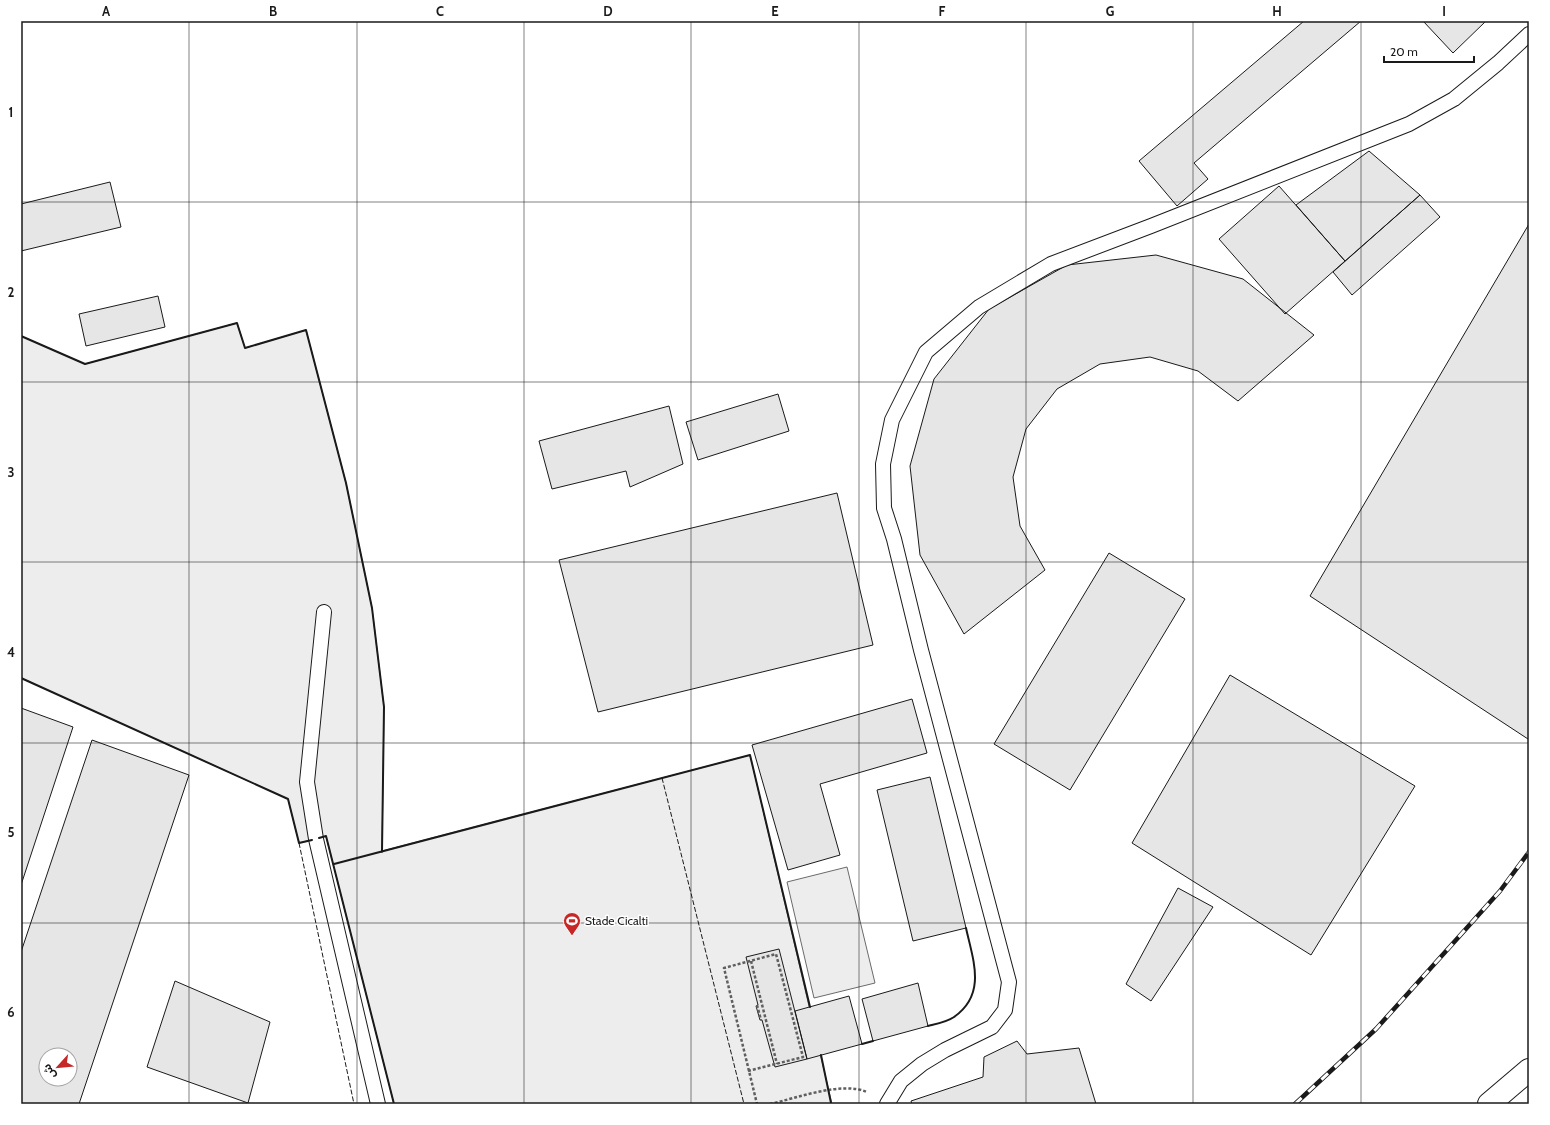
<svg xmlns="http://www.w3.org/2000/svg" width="1550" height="1125" viewBox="0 0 1550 1125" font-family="Cabin,'Noto Sans Arabic',sans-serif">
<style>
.built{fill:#ededed;stroke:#6a6a6a}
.building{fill:#e6e6e6;stroke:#1a1a1a;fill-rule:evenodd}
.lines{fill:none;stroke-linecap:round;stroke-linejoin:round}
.service-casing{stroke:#1a1a1a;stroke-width:16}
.secondary-casing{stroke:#1a1a1a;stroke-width:24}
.path{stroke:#5f5f5f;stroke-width:2.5;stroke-dasharray:3 2;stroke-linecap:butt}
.service{stroke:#fff;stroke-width:14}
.secondary{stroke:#fff;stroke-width:22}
.rail-casing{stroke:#1a1a1a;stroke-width:4.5}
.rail{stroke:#fff;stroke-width:3;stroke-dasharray:9;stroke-linecap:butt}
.fence{stroke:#1a1a1a;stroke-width:1;stroke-dasharray:5 2;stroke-linecap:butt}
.wall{stroke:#1a1a1a;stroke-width:2}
.grid{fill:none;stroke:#1a1a1a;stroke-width:1;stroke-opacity:0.55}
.labels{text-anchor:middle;stroke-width:3;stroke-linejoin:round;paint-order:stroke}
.poi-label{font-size:12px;fill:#1a1a1a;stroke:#fff;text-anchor:start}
.neatline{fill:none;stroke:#1a1a1a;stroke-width:1.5}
.grid-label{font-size:13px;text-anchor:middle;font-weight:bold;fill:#1a1a1a}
</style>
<rect width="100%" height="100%" fill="#fff"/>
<path class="built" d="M 237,323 L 245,348 L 306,330 L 346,483 L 372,608 L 384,707 L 382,851 L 750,755 L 832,1104 L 394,1104 L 326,836 L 299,843 L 288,799 L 21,678 L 21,336 L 85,364 Z
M 847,867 L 875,983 L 814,998 L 787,882 Z"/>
<path class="building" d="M 1304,21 L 1361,21 L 1194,163 L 1208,179 L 1177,206 L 1139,161 Z
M 1423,21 L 1486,21 L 1453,53 Z
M 1369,151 L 1420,195 L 1345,261 L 1296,205 Z
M 110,182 L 121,227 L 21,251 L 21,204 Z
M 1279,186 L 1345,261 L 1285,314 L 1219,239 Z
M 1420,195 L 1440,217 L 1352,295 L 1333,272 Z
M 1529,224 L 1529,738 L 1528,739 L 1310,596 Z
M 1156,255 L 1243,279 L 1314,335 L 1238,401 L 1198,371 L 1150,357 L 1100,364 L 1057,389 L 1026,429 L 1013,477 L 1020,526 L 1045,570 L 964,634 L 920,555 L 910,466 L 934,379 L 989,309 L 1067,265 Z
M 158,296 L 165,327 L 86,346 L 79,314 Z
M 778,394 L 789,431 L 698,460 L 686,422 Z
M 669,406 L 683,464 L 630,487 L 626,471 L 552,489 L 539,441 Z
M 837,493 L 873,645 L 598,712 L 559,560 Z
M 1109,553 L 1185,599 L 1070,790 L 994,744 Z
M 1230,675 L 1415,786 L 1311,955 L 1132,843 Z
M 912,699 L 927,753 L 820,784 L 840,855 L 788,870 L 752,745 Z
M 21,708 L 73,727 L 21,885 Z
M 92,740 L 189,775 L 79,1104 L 21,1104 L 21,952 ZM 46,1055 L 70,1055 L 70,1079 L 46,1079 Z
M 930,777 L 966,928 L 913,941 L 877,790 Z
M 1178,888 L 1213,907 L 1151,1001 L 1126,984 Z
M 779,949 L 807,1059 L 775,1067 L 762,1020 L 760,1020 L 756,1006 L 758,1005 L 746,957 Z
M 175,981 L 270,1022 L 248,1103 L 147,1067 Z
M 918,983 L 928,1026 L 873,1041 L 862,999 Z
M 849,996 L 862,1044 L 807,1059 L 795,1011 Z
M 1017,1041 L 1027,1054 L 1079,1048 L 1096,1104 L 912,1104 L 911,1101 L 983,1077 L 984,1057 Z"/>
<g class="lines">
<defs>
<path id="service" d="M 324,612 L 307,782 L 316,839 L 378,1104
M 887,1104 L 901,1081 L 922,1064 L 945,1050 L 992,1027 L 1005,1010 L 1009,982 L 921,650 L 894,539 L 884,508 L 883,464 L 892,420 L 926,352 L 979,307 L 1051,264 L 1151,226 L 1409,124 L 1454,99 L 1498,63 L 1529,34"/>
<path id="secondary" d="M 1489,1104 L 1529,1070"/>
</defs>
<use href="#service" class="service-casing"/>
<use href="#secondary" class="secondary-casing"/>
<path class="path" d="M 751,961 L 777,1064
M 757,1005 L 761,1020
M 748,1071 L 803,1057 L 776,954 L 724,968 L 757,1104
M 770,1104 C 797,1098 842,1081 867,1092"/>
<use href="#service" class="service"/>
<use href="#secondary" class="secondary"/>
<defs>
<path id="rail" d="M 1295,1104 L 1376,1029 L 1500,891 L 1529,852"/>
</defs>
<use href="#rail" class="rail-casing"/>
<use href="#rail" class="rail"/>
<path class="fence" d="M 662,778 L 744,1104
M 299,843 L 354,1104"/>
<path class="wall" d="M 21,336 L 85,364 L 237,323 L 245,348 L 306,330 L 346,483 L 372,608 L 384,707 L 382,852
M 21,678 L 288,799 L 299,843 L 312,840
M 319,838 L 326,836 L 394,1104
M 334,864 L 750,755 L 810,1007
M 928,1026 C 936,1024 947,1022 954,1017 C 987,994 973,960 966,928
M 862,1044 L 873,1041
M 821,1055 L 831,1103"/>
</g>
<path class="grid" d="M 189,21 L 189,1104M 357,21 L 357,1104M 524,21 L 524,1104M 691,21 L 691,1104M 859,21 L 859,1104M 1026,21 L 1026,1104M 1193,21 L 1193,1104M 1361,21 L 1361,1104M 21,202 L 1529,202M 21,382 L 1529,382M 21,562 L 1529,562M 21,743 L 1529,743M 21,923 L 1529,923"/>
<defs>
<symbol id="stadium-pin" viewBox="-11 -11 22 30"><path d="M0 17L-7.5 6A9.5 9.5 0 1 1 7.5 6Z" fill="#c62828" stroke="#fff"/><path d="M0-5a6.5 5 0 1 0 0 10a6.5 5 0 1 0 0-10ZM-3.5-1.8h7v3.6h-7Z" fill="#fff"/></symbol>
</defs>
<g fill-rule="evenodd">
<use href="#stadium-pin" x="562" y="911" width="20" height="27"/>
</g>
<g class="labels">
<g class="poi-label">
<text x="585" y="925">Stade Cicalti</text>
</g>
</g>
<rect width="1550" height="1125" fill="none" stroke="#ffffff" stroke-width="44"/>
<g transform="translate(58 1067) rotate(243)"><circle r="19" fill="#ffffff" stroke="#a3a3a3"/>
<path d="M0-3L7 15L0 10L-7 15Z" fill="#c62828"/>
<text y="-6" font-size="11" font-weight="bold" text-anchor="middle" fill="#1a1a1a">ش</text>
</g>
<path d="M1384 56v6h90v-6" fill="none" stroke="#1a1a1a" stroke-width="2"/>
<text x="1390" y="56" font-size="12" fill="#1a1a1a" stroke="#ffffff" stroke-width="3" paint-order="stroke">20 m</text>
<rect x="22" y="22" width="1506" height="1081" class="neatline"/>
<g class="grid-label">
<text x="106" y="16">A</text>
<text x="273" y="16">B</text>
<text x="440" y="16">C</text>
<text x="608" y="16">D</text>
<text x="775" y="16">E</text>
<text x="942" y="16">F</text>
<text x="1110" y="16">G</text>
<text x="1277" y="16">H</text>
<text x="1444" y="16">I</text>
<text x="11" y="117">1</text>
<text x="11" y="297">2</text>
<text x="11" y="477">3</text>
<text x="11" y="657">4</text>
<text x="11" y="837">5</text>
<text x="11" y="1017">6</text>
</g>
</svg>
